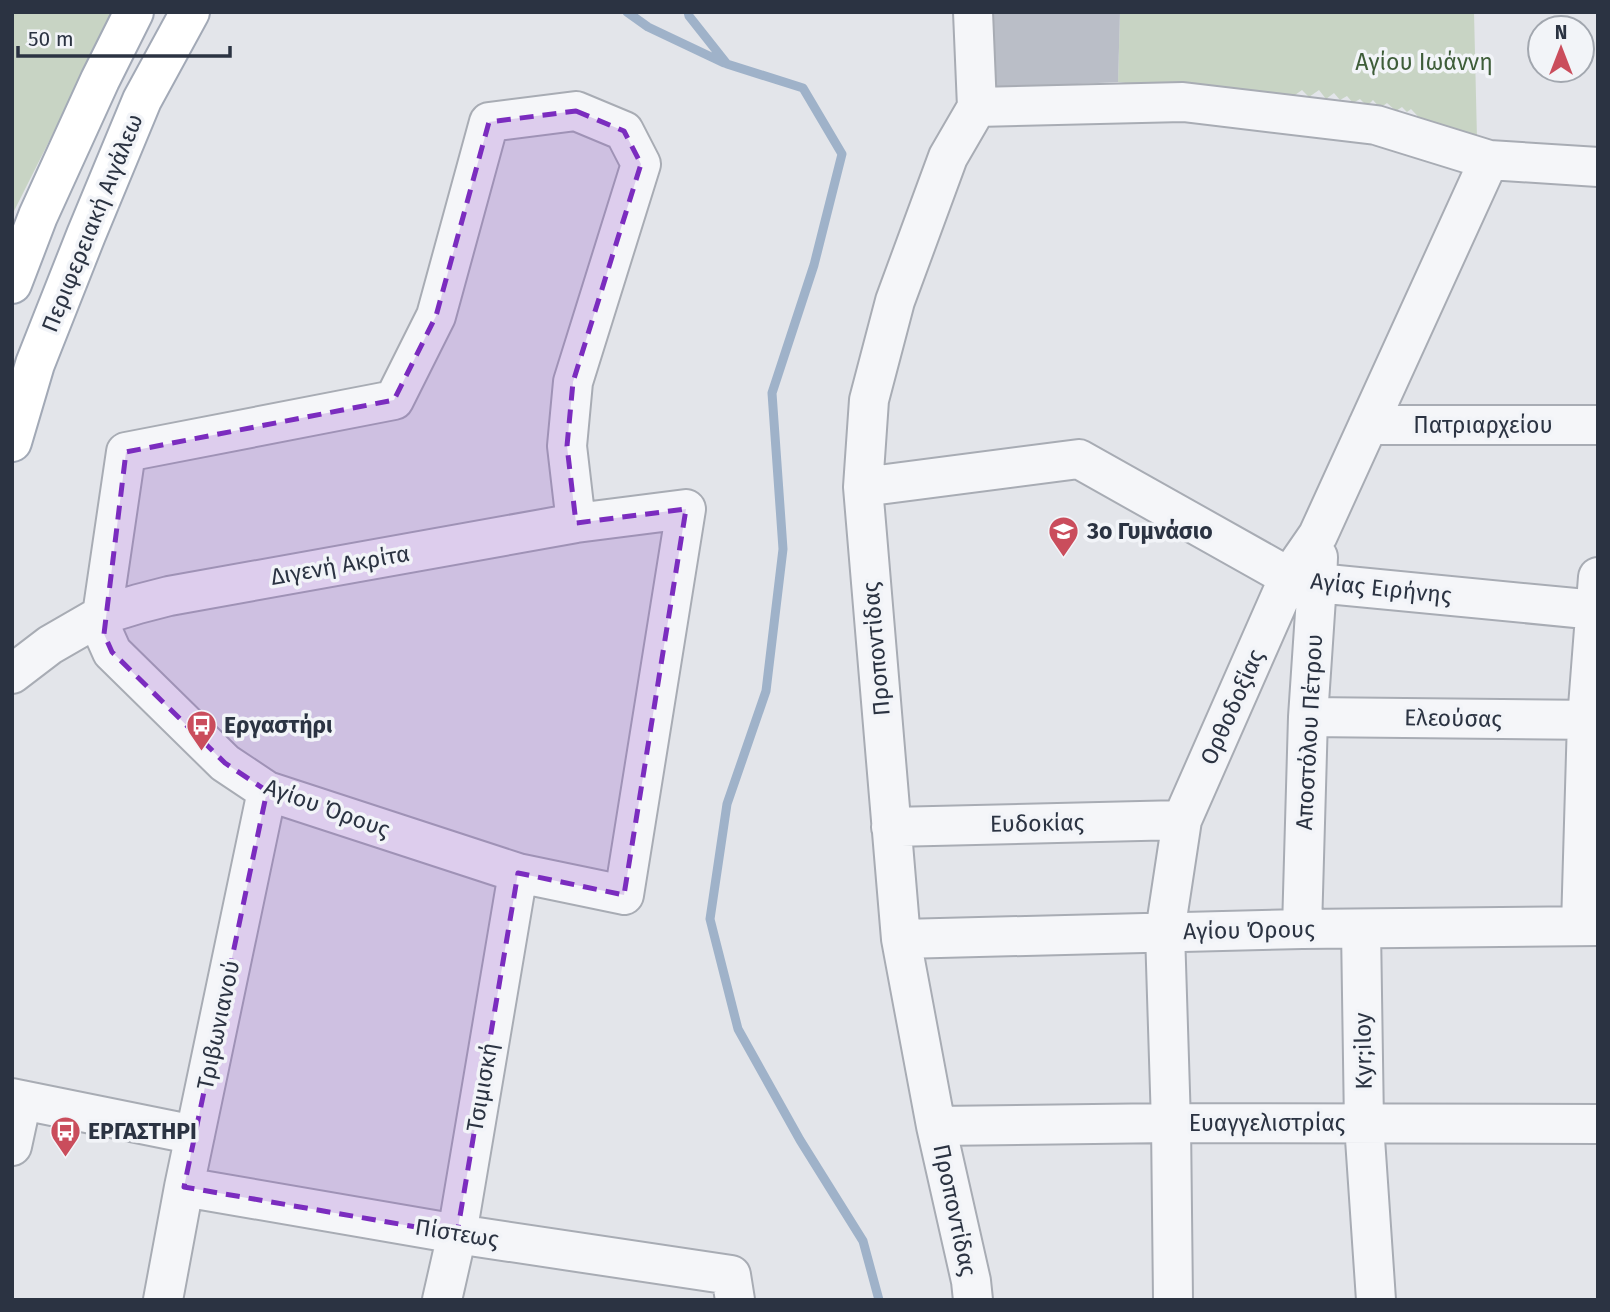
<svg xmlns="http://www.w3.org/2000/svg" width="1610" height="1312" viewBox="0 0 1610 1312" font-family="'Fira Sans',sans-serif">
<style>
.green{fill:#c8d4c4}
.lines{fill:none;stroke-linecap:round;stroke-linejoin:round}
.stream{stroke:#9fb2c9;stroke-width:9}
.building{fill:#babec7}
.minor-casing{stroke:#a8acb4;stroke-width:42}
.major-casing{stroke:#a2a9b6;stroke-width:42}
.minor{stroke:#f5f6f9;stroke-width:38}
.major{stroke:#fff;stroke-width:38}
.marked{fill:#7b2cbf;fill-opacity:0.2;stroke:#7b2cbf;stroke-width:5;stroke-dasharray:14 9;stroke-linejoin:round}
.labels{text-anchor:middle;stroke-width:7;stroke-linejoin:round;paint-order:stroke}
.park-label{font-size:23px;fill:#3e5d39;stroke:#f2f4f8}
.street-label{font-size:23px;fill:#2b3342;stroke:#f2f4f8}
.poi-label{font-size:23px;font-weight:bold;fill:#2b3342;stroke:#f2f4f8;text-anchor:start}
</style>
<rect width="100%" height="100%" fill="#e3e5ea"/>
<path class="green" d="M 12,12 L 114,12 L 12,215 Z
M 1120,12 L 1474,12 L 1477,139 L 1432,131 L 1411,109 L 1407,112 L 1402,107 L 1396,111 L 1387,103 L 1380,108 L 1373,100 L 1367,106 L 1360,99 L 1353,103 L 1347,96 L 1340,100 L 1334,93 L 1326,99 L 1319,90 L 1309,97 L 1302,90 L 1295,95 L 1303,107 L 1118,82 Z"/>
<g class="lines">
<path class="stream" d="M 627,12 L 648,27 L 724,63
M 688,12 L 689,16 L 727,64 L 803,88 L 842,154 L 814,265 L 772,393 L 783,549 L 766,691 L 727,804 L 710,919 L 738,1029 L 800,1140 L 863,1241 L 879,1300"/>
</g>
<path class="building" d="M 988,12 L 1120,12 L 1118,82 L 995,88 Z"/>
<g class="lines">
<defs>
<path id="minor" d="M 973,12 L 977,107 L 948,157 L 895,301 L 869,400 L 863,487 L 901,939 L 936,1126 L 971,1281 L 973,1300
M 977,107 L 1183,102 L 1376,125 L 1489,160 L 1598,167
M 1368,425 L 1598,425
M 863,487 L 1079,459 L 1289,577 L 1317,583 L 1596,610
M 12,674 L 50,645 L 102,615 L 138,604 L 169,596 L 576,523 L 686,509 L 624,895 L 518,873 L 267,791 L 225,763 L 112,652 L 104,634 L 102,615 L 126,452 L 394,400 L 436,316 L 489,122 L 576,111 L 624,131 L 641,164 L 573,382 L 567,446 L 576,523
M 1308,717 L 1598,720
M 891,827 L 1182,820
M 1581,926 L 1587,720 L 1598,577
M 1302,929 L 1308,717 L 1317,583 L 1318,557
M 1361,929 L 1364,1124 L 1376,1300
M 901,939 L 1302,929 L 1598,926
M 12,1098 L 195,1135
M 936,1126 L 1171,1123 L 1598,1124
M 12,1146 L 22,1100
M 184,1187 L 457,1234 L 731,1275 L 735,1300
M 163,1300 L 184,1187 L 267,791
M 442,1300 L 457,1234 L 518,873
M 1173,1300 L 1171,1123 L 1165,932 L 1182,820 L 1289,577 L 1318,535 L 1489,160"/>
<path id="major" d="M 12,284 L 38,216 L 100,80 L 134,12
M 12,442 L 35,364 L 86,235 L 142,100 L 190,12"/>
</defs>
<use href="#minor" class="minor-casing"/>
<use href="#major" class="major-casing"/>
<use href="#minor" class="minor"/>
<use href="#major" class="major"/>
</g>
<path class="marked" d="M 576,111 L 624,131 L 641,164 L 573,382 L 567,446 L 576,523 L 686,509 L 624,895 L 518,873 L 457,1234 L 184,1187 L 267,791 L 225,763 L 112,652 L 104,634 L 126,452 L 394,400 L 436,316 L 489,122 Z"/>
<defs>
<symbol id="school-pin" viewBox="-11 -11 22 30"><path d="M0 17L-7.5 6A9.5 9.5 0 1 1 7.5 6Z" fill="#ca4d5c" stroke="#f2f4f8"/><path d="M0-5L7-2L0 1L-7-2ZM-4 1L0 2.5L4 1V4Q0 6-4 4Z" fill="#fff"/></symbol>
<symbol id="bus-pin" viewBox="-11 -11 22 30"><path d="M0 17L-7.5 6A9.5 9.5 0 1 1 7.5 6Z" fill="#ca4d5c" stroke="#f2f4f8"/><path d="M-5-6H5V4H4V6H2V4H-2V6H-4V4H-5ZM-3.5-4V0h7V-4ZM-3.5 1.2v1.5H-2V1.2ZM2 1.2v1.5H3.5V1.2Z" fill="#fff"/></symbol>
</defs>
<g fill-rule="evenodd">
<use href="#school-pin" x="1046" y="514" width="35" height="47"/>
<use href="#bus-pin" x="184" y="708" width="35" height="47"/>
<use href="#bus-pin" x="48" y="1114" width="35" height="47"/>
</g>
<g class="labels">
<g class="park-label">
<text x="1424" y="70">Αγίου Ιωάννη</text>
</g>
<g class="street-label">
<text transform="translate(92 223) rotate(-68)" y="8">Περιφερειακή Αιγάλεω</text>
<text x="1483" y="433">Πατριαρχείου</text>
<text transform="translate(340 565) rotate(-10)" y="8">Διγενή Ακρίτα</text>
<text transform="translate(1381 588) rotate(6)" y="8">Αγίας Ειρήνης</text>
<text transform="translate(876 649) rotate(-95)" y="8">Προποντίδας</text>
<text transform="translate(1232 707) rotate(-66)" y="8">Ορθοδοξίας</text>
<text transform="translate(1453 718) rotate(1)" y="8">Ελεούσας</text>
<text transform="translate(1309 732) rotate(-87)" y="8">Αποστόλου Πέτρου</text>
<text transform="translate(327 808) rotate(20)" y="8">Αγίου Όρους</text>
<text transform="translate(1037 823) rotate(-1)" y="8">Ευδοκίας</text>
<text transform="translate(1249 930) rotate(-1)" y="8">Αγίου Όρους</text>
<text transform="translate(218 1025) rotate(-78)" y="8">Τριβωνιανού</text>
<text transform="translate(1363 1051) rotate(-91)" y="8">Kyr;iloy</text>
<text transform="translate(482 1087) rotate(-80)" y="8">Τσιμισκή</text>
<text x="1267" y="1131">Ευαγγελιστρίας</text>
<text transform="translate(955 1210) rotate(78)" y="8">Προποντίδας</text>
<text transform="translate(457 1233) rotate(9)" y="8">Πίστεως</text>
</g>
<g class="poi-label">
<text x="1087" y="539">3ο Γυμνάσιο</text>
<text x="224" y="733">Εργαστήρι</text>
<text x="88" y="1139">ΕΡΓΑΣΤΗΡΙ</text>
</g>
</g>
<rect width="1610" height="1312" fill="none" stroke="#2b3342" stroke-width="28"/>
<g transform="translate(1561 49)"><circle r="33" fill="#f2f4f8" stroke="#a2a7af" stroke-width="2"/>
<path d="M0-5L12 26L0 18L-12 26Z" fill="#ca4d5c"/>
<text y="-10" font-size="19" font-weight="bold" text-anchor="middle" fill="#2b3342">N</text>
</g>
<path d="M18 46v10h212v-10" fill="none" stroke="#2b3342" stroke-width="3.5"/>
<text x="28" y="46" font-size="21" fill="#2b3342" stroke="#f2f4f8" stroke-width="5" paint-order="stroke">50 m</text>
</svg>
